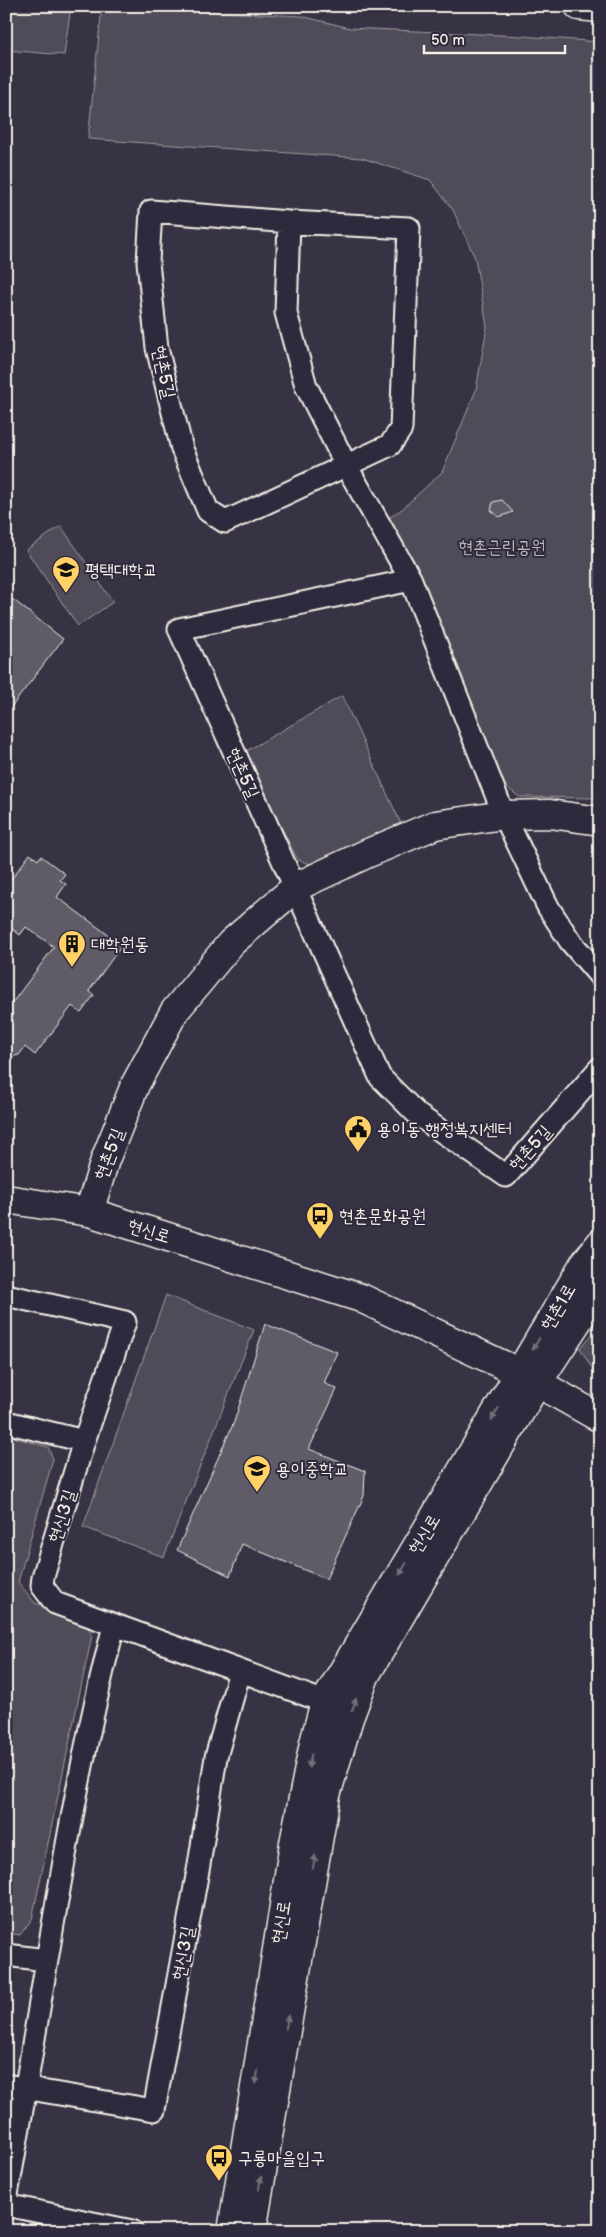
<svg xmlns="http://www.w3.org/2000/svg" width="606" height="2237" viewBox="0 0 606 2237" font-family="'Balsamiq Sans','Poor Story',sans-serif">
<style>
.green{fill:#504b59;stroke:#a29ea0}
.building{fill:#5f5c67;stroke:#f4f1e8}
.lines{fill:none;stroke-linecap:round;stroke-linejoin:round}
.street-casing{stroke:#f4f1e8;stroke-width:25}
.secondary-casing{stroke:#f4f1e8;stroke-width:31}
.street{stroke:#2f2a3d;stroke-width:21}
.secondary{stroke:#2f2a3d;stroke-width:28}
.oneway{fill:#747079}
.labels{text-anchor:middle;stroke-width:4;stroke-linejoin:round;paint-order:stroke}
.street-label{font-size:18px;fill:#f4f1e8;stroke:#2f2a3d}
.park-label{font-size:18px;fill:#bbb7b6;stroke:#2f2a3d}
.poi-label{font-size:18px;fill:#f4f1e8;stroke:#2f2a3d;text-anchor:start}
</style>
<rect width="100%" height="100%" fill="#373244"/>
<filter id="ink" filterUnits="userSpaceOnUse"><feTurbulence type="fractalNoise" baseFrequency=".02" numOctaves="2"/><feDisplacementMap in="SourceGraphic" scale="10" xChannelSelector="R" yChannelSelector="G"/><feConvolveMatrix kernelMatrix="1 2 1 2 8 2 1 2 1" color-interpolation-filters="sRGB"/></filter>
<g filter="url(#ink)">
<path class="green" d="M 6,6 L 71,6 L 64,55 L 6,50 Z
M 102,6 L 301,16 L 350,28 L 522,36 L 600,42 L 600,798 L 519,797 L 504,785 L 384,521 L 402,509 L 442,472 L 476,390 L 487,327 L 475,258 L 453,210 L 430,180 L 362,158 L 88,139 Z
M 61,526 L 113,602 L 78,626 L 26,550 Z
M 342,696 L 402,826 L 314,865 L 298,860 L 243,753 Z
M 166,1295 L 254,1330 L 164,1557 L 83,1527 Z
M 600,1326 L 600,1382 L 580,1348 Z
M 6,1435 L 48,1447 L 53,1459 L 18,1582 L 35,1603 L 84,1620 L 92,1635 L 32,1919 L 20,1935 L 6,1933 Z"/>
<path class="building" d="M 502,500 L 513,512 L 499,517 L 491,510 L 493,502 Z
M 6,594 L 63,639 L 6,714 Z
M 30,854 L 38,860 L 41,856 L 65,874 L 60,880 L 66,884 L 57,897 L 122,945 L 89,991 L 94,995 L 81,1013 L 72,1006 L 35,1055 L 25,1047 L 19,1055 L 6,1058 L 6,1011 L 54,947 L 26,927 L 20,935 L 6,924 L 6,886 Z
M 265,1324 L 337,1352 L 324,1383 L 337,1389 L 309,1449 L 365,1471 L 364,1496 L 326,1579 L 242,1544 L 230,1576 L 177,1550 L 234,1422 Z"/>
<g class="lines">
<defs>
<path id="street" d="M 151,211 L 289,222 L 409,228 L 401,429 L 390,445 L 225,522 L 208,511 L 182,449 L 157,348 L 148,262 Z
M 289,222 L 286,313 L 306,386 L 347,467 L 411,580
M 600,976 L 570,941 L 548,907 L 504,815 L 411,580 L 179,629 L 380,1077 L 418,1115 L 506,1176 L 600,1068
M 6,1295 L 125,1322 L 84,1441 L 43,1577 L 42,1586 L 55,1603 L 325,1702
M 6,1422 L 84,1441
M 6,1955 L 46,1960
M 6,2085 L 154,2110 L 199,1865 L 216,1757 L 240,1671
M 6,2200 C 42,2008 65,1815 114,1626
M 6,2205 L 132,2231"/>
<path id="secondary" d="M 579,6 L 600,8
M 6,1199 L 89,1212 L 361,1298 L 520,1373 L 600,1418
M 89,1212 L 105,1160 L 135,1085 L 174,1012 L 231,943 L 296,887 L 366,854 L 435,825 L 504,815 L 550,814 L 600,821
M 232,2231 L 294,1843 L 314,1743 L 325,1702 L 584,1264 L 600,1244
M 252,2231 L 326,1795 L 349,1718 L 365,1676 L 537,1383 L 600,1287"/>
</defs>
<use href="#street" class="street-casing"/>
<use href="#secondary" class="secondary-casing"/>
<use href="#street" class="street"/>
<use href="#secondary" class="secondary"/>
</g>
<defs><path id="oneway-solid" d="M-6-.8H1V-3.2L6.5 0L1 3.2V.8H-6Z" transform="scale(1.25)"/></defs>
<g class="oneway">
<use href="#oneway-solid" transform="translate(536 1344) rotate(120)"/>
<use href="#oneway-solid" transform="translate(495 1414) rotate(121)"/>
<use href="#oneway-solid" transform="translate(403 1569) rotate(121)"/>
<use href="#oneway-solid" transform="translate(354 1705) rotate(-70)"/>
<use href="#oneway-solid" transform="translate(310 1761) rotate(101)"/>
<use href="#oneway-solid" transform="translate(314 1862) rotate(-80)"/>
<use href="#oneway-solid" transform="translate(287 2022) rotate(-80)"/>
<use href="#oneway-solid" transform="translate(257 2077) rotate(99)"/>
<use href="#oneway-solid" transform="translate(260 2183) rotate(-80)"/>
</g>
</g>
<defs>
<symbol id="university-pin" viewBox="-11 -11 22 30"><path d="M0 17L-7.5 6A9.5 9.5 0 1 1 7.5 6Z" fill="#ffd166" stroke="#2f2a3d"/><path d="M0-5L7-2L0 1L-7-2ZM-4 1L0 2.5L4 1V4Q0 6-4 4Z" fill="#111"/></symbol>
<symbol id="building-pin" viewBox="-11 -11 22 30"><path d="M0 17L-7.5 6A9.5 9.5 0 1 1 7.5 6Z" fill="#ffd166" stroke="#2f2a3d"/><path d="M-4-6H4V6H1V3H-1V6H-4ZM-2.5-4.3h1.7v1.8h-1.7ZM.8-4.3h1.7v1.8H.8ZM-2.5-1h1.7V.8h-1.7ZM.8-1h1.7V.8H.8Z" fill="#111"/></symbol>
<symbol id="civic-pin" viewBox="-11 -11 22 30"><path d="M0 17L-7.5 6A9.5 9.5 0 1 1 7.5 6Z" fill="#ffd166" stroke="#2f2a3d"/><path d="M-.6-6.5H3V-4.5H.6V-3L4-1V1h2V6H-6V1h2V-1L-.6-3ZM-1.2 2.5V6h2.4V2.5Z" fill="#111"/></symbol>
<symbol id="bus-pin" viewBox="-11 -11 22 30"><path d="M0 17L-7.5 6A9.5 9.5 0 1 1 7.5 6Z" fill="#ffd166" stroke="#2f2a3d"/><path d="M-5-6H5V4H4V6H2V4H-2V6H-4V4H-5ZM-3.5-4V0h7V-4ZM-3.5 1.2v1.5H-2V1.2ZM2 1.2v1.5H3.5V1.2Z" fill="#111"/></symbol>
<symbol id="school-pin" viewBox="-11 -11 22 30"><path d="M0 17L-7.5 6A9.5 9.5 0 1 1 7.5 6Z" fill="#ffd166" stroke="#2f2a3d"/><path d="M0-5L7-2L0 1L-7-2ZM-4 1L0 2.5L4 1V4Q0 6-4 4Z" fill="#111"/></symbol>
</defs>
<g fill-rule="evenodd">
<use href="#university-pin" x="50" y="554" width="32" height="43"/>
<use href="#building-pin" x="56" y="928" width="32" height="43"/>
<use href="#civic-pin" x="342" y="1113" width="32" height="43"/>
<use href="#bus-pin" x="304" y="1200" width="32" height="43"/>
<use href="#school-pin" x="241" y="1453" width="32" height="43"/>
<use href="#bus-pin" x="203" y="2142" width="32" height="43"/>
</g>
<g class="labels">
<g class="street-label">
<text transform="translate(164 372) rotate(78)" y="6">현촌5길</text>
<text transform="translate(243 773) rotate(65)" y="6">현촌5길</text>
<text transform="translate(530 1148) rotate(-49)" y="6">현촌5길</text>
<text transform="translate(109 1154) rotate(-70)" y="6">현촌5길</text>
<text transform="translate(149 1231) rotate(17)" y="6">현신로</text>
<text transform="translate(558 1307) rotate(-60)" y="6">현촌1로</text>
<text transform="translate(62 1516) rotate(-73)" y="6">현신3길</text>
<text transform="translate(424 1534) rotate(-59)" y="6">현신로</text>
<text transform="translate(281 1922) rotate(-81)" y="6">현신로</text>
<text transform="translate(183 1953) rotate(-80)" y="6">현신3길</text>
</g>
<g class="park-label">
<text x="502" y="553">현촌근린공원</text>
</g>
<g class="poi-label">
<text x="85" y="576">평택대학교</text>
<text x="91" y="950">대학원동</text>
<text x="377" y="1135">용이동 행정복지센터</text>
<text x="339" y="1222">현촌문화공원</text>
<text x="276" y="1475">용이중학교</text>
<text x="238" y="2164">구룡마을입구</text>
</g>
</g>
<rect width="606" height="2237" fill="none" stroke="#2f2a3d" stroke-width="25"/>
<rect x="12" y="12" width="581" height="2212" fill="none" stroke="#f4f1e8" stroke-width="2" filter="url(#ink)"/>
<path d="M424 45v8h141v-8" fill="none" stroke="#f4f1e8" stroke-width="2.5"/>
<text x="431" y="45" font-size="15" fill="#f4f1e8" stroke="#2f2a3d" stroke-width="4" paint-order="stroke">50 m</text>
</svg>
